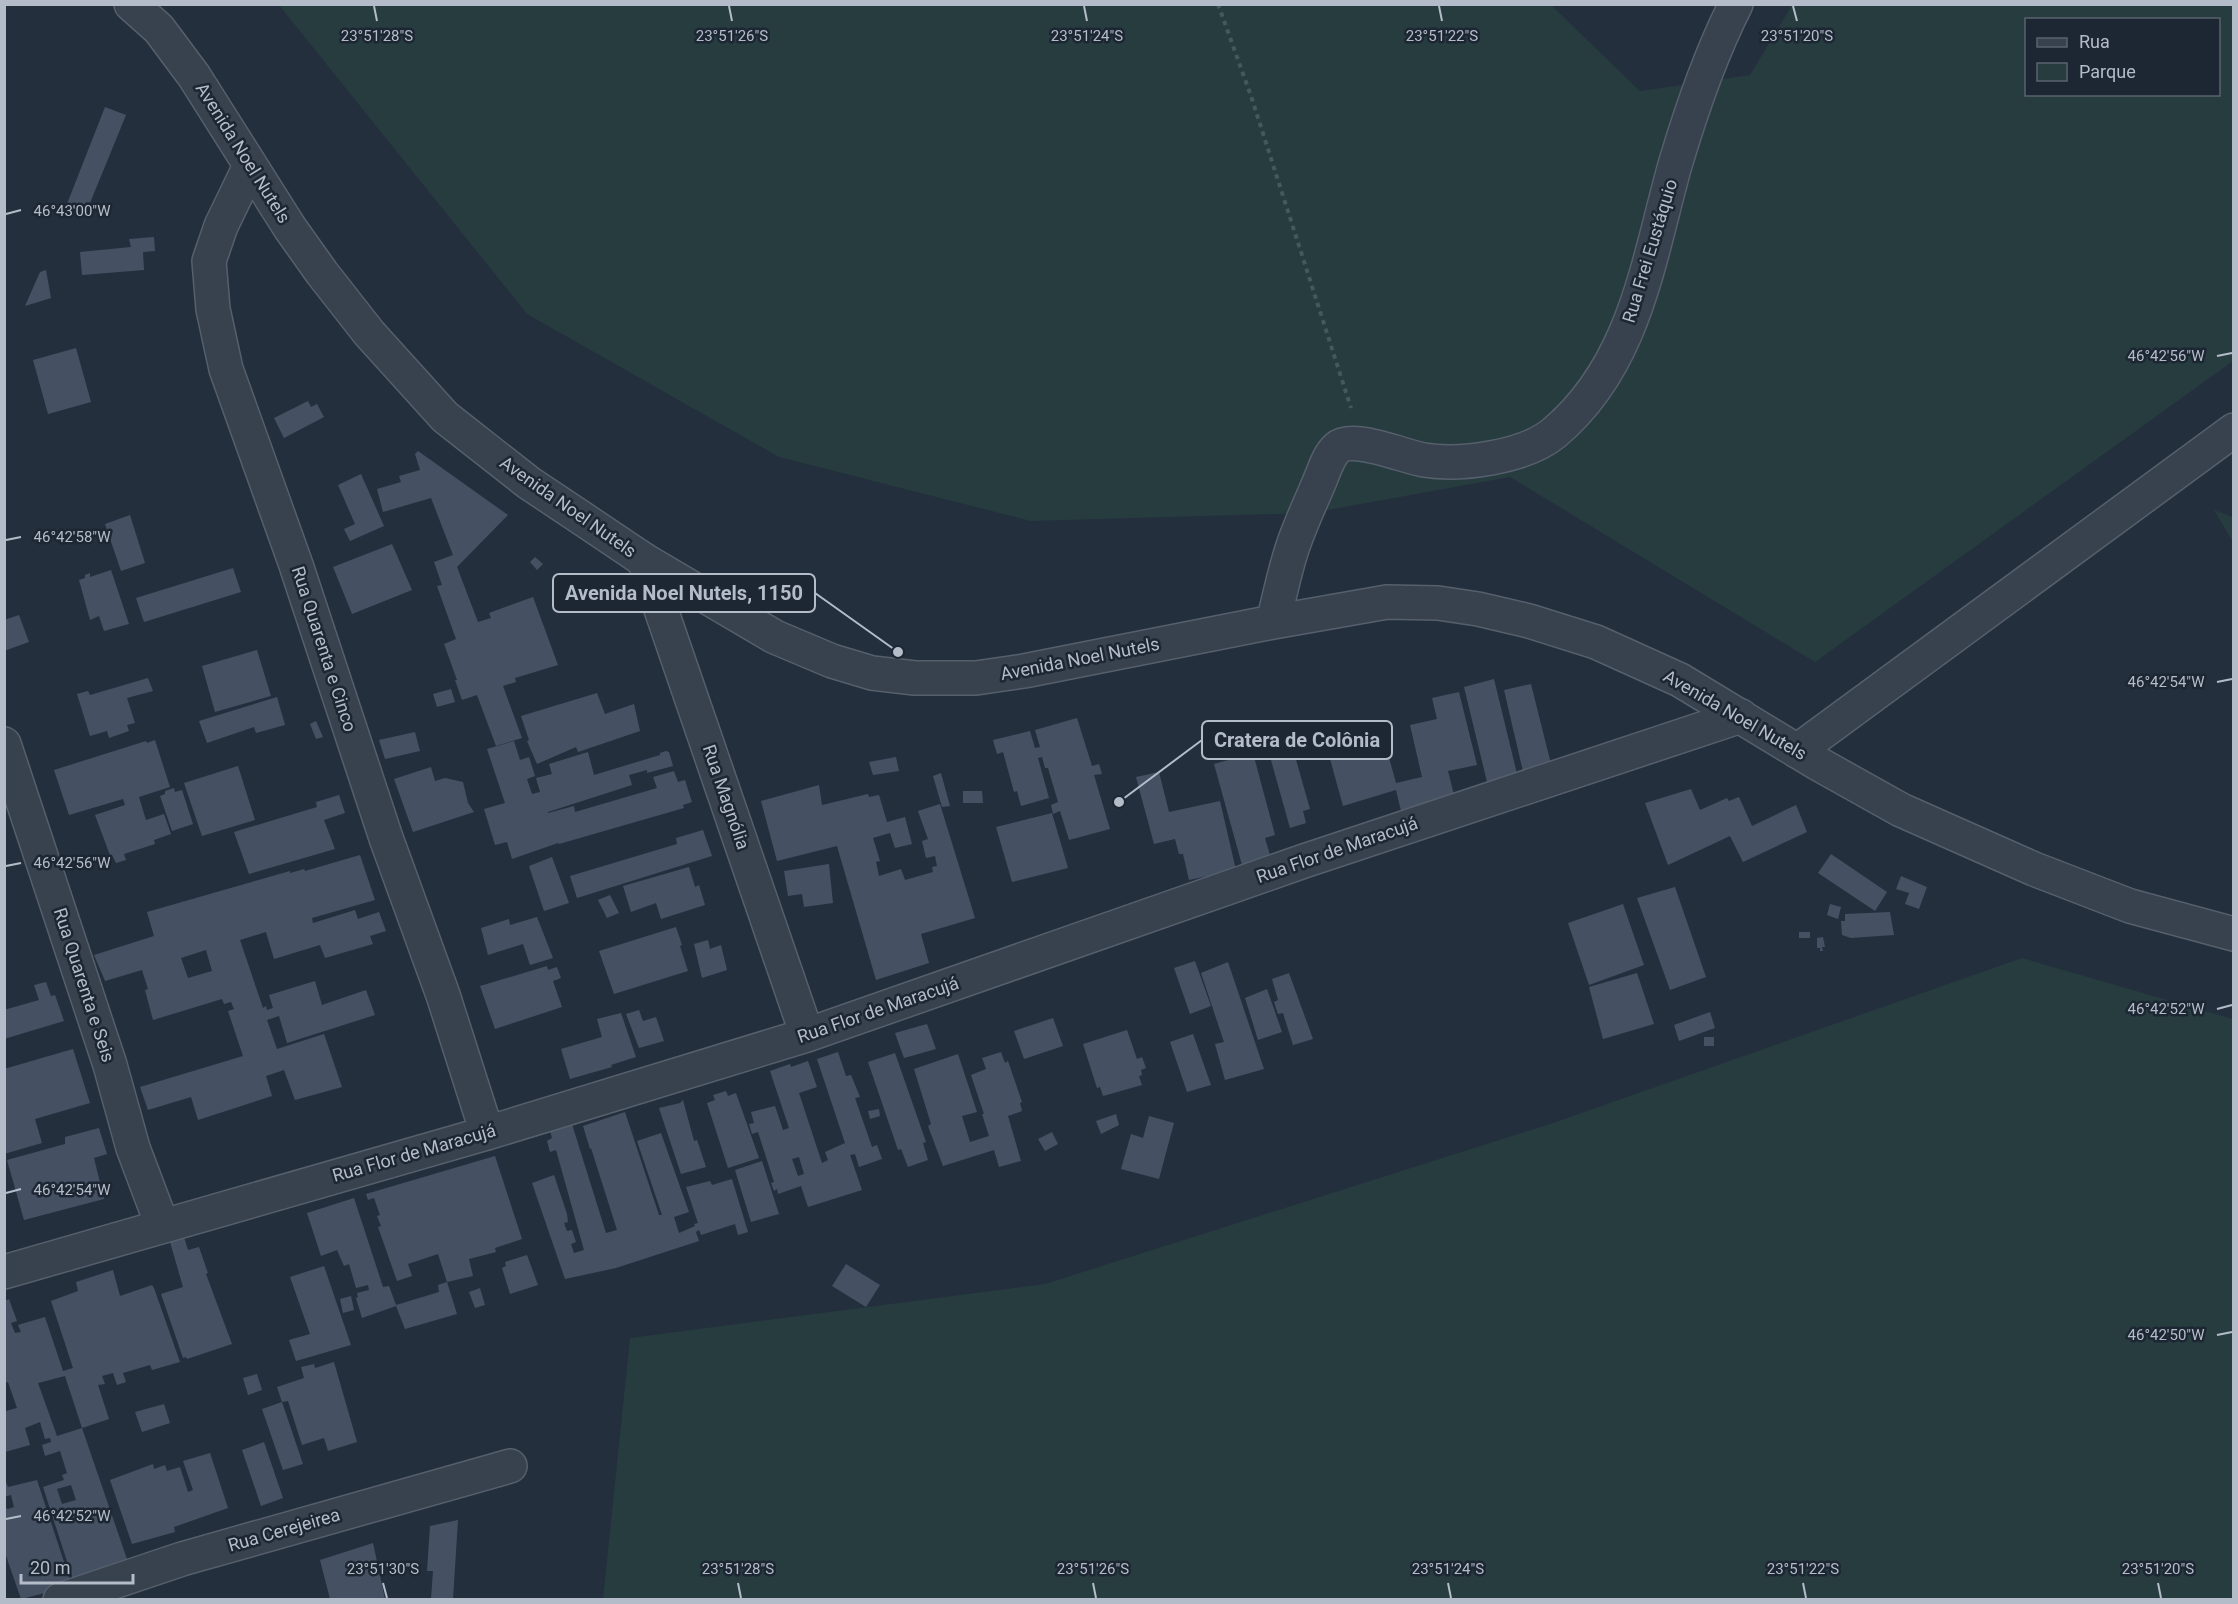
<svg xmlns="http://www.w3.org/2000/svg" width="2238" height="1604" viewBox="0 0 2238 1604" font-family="Roboto,sans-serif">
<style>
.green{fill:#263c3f;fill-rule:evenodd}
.building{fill:#455162;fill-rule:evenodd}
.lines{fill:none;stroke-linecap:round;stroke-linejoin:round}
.minor-casing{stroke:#565f6c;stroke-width:36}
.tertiary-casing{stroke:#565f6c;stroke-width:36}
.path{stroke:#44595c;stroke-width:4;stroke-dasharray:4.5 4.5;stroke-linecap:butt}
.minor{stroke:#38414e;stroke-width:33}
.tertiary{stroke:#38414e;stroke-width:33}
.ticks{fill:none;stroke:#b4bcc9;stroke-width:2}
.labels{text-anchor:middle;stroke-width:5;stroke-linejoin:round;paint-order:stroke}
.street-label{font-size:18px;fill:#b4bcc9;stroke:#1d2633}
.ticks-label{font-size:15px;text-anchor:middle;fill:#b4bcc9;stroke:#1d2633;stroke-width:5;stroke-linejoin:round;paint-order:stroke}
.leader{fill:none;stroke:#b4bcc9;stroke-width:2}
.callout-dot{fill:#b4bcc9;stroke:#1d2633;stroke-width:2}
.callout{fill:#1d2633;stroke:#b4bcc9;stroke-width:2}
.callout-label{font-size:20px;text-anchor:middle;font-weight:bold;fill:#b4bcc9}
</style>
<rect width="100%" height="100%" fill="#242f3e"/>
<path class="green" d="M 279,5 L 1551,5 L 1640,91 L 1750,75 L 1792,5 L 2233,5 L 2233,361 L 1815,662 L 1510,477 L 1311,513 L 1031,521 L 779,457 L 527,314 ZM 2026,20 L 2218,20 L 2218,94 L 2026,94 Z
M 2214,510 L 2233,517 L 2233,542 Z
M 2022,958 L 2233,1019 L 2233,1599 L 603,1599 L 630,1338 L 1045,1284 L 1553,1123 Z"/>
<path class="building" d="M 105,107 L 126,115 L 90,203 L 86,202 L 82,215 L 65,209 Z
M 154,237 L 155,251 L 143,252 L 144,270 L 82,275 L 80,252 L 131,247 L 129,239 Z
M 46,270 L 51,298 L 25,306 L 40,272 Z
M 76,348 L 91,402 L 48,414 L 33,360 Z
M 308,401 L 311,407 L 317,404 L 324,417 L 284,438 L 274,418 Z
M 418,451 L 508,515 L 457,567 L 478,622 L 491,618 L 489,613 L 533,597 L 558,665 L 515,678 L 516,682 L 503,686 L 522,738 L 496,746 L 477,695 L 462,700 L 455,680 L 457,680 L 444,644 L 456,639 L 437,586 L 442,585 L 434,562 L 453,555 L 431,498 L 383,512 L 377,489 L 401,482 L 399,476 L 420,470 L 415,454 Z
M 361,474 L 384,526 L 350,541 L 344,529 L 355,524 L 338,485 Z
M 130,515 L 145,563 L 121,571 L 105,524 Z
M 392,544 L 412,590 L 352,614 L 333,567 Z
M 535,557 L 543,564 L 537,570 L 530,562 Z
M 233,568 L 241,592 L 144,622 L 136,598 Z
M 111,570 L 129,624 L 104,631 L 99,616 L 90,620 L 79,580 L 85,578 L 85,575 L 90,573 L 90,577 Z
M 19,615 L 29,642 L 4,651 L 4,620 Z
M 257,650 L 271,696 L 215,712 L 202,666 Z
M 148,678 L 153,691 L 127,698 L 135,723 L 127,725 L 129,731 L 109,738 L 107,731 L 90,736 L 77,694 L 88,691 L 90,695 Z
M 1494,679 L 1519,782 L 1488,786 L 1464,687 Z
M 1531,684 L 1553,772 L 1525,780 L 1504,690 Z
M 451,689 L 455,702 L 437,707 L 433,694 Z
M 1459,692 L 1477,765 L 1448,771 L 1455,799 L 1402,815 L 1396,790 L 1343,806 L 1327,748 L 1382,732 L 1396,783 L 1422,777 L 1410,725 L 1437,719 L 1432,698 Z
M 597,693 L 605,714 L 634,704 L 640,731 L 578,752 L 576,747 L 537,764 L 527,741 L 529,740 L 521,716 Z
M 277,697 L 285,725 L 256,733 L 254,727 L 207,743 L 199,721 Z
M 1077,718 L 1092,766 L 1099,764 L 1102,774 L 1094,775 L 1110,829 L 1069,840 L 1060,811 L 1053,814 L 1051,805 L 1058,802 L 1048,768 L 1045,768 L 1042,757 L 1038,758 L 1049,798 L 1021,806 L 1017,791 L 1014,792 L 1003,752 L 997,754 L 993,740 L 1030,731 L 1035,748 L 1040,747 L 1035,730 Z
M 316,721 L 323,737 L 316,739 L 310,724 Z
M 1285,721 L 1310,809 L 1303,811 L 1306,823 L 1290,828 L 1262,728 Z
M 415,732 L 420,751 L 385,759 L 379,740 Z
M 155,740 L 170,787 L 139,797 L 146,820 L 164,814 L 171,834 L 154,840 L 155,844 L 124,854 L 126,860 L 116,863 L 113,857 L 111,858 L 95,815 L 125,805 L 123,799 L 69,815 L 54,770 L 146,741 L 147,743 Z
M 514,741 L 520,760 L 529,757 L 531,763 L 535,776 L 527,779 L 532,794 L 540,792 L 536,778 L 552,774 L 549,764 L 588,752 L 594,775 L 660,755 L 660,753 L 666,751 L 669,752 L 673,766 L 647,773 L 647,770 L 629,775 L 632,785 L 548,812 L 548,813 L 574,806 L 575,812 L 657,788 L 653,777 L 674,771 L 678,782 L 685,780 L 692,802 L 683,805 L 684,808 L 559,844 L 558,843 L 512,859 L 507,842 L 495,845 L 484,809 L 505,803 L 487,749 Z
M 1253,753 L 1275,835 L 1265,838 L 1270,855 L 1242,865 L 1214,764 Z
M 896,757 L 899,771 L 873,775 L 869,762 Z
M 238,766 L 255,820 L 202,836 L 184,783 Z
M 431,767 L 435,781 L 445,778 L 463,782 L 468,803 L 474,812 L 413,832 L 394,779 Z
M 1159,772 L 1169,812 L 1220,801 L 1236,870 L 1189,880 L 1183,854 L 1179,854 L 1175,839 L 1154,844 L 1136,777 Z
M 941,773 L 950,806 L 942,807 L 933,776 Z
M 819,785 L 822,805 L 868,794 L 869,797 L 879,795 L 887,822 L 905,817 L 912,844 L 895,848 L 890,833 L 873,838 L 880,861 L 876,862 L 879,876 L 901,869 L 905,880 L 933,872 L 932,867 L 937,866 L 935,856 L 926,858 L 922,841 L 928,839 L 918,811 L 940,804 L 975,918 L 921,934 L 929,963 L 876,980 L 837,846 L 777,861 L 761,801 Z
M 174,788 L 175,792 L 182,790 L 193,824 L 172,831 L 160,796 L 165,794 L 165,791 Z
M 1691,789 L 1700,810 L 1727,798 L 1729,801 L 1739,797 L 1752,826 L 1796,805 L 1807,832 L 1743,862 L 1730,836 L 1668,865 L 1645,803 Z
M 963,791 L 982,791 L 983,803 L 963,803 Z
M 339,795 L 345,813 L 324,820 L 335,849 L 249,874 L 234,832 L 317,807 L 316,802 Z
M 1052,813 L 1068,868 L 1012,882 L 996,827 Z
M 703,830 L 712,856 L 577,898 L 570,876 L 677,844 L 676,838 Z
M 1831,854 L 1887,892 L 1875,911 L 1818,873 Z
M 360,855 L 375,900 L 312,918 L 313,923 L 355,910 L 358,919 L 379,912 L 386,931 L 370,936 L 373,944 L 325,958 L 320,945 L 274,959 L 266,932 L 240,940 L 263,1008 L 266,1006 L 267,1010 L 273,1008 L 269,995 L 315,981 L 322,1005 L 366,990 L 375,1015 L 287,1043 L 279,1016 L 267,1020 L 277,1049 L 324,1034 L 342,1087 L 295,1100 L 284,1070 L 266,1076 L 272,1096 L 198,1120 L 191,1097 L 148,1110 L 140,1087 L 243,1056 L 228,1011 L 234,1009 L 231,1002 L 224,1004 L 222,999 L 153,1020 L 145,990 L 148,989 L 142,970 L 105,981 L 94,955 L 154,936 L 147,912 L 290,871 L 290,873 L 304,869 L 305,871 ZM 206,950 L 212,971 L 188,978 L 181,958 Z
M 552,857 L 569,903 L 544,911 L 529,866 Z
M 829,864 L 833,903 L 804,907 L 802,894 L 788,896 L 784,871 Z
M 689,867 L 695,887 L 699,885 L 705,905 L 661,919 L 656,903 L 631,912 L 623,886 Z
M 1901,876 L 1927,887 L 1919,909 L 1905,904 L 1909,893 L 1896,889 Z
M 1675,887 L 1706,977 L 1670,990 L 1637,898 Z
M 610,895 L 619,913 L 607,918 L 598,900 Z
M 1623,904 L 1644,965 L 1589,985 L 1568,923 Z
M 1830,904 L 1841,907 L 1838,919 L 1827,915 Z
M 1890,912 L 1894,935 L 1851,938 L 1842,935 L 1841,921 L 1845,921 L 1845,914 Z
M 537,917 L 553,958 L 530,965 L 523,944 L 488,955 L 481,928 L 509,919 L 510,925 Z
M 676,927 L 682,945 L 680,946 L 688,971 L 614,994 L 599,951 Z
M 1799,932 L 1810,932 L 1810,938 L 1799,938 Z
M 1823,937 L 1825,947 L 1822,947 L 1823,951 L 1820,951 L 1820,948 L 1817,948 L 1817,938 Z
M 708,940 L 710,949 L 721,945 L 727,970 L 702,978 L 694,944 Z
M 1195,961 L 1211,1006 L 1190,1014 L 1174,968 Z
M 1228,962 L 1264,1069 L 1225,1080 L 1215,1044 L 1224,1042 L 1201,973 Z
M 547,966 L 548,970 L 557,967 L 561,978 L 553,981 L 562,1007 L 495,1029 L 480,986 Z
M 1289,973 L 1313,1039 L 1293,1045 L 1283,1013 L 1278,1014 L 1274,1002 L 1278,1000 L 1272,979 Z
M 1637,973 L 1654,1024 L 1603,1039 L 1589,987 Z
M 46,982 L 51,996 L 55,995 L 64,1021 L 4,1039 L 4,1010 L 39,1000 L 34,985 Z
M 1267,989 L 1282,1032 L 1258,1040 L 1245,998 Z
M 639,1010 L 643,1021 L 656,1017 L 664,1041 L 639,1048 L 626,1014 Z
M 1710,1012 L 1715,1028 L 1679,1041 L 1674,1025 Z
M 621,1013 L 636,1057 L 611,1065 L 612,1067 L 570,1079 L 561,1049 L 602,1037 L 597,1019 Z
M 1053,1018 L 1063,1046 L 1024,1059 L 1014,1031 Z
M 927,1024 L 936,1049 L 904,1058 L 895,1033 Z
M 1127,1030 L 1137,1059 L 1142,1057 L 1146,1068 L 1141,1070 L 1142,1075 L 1139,1076 L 1142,1085 L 1103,1096 L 1100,1087 L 1097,1088 L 1083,1044 Z
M 1193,1034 L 1211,1085 L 1187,1092 L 1170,1042 Z
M 1704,1037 L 1714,1037 L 1714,1046 L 1704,1046 Z
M 73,1049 L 90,1103 L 35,1119 L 42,1143 L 4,1154 L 4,1069 Z
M 838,1052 L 846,1076 L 851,1075 L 860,1097 L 855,1098 L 872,1147 L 877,1145 L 882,1159 L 859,1167 L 855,1154 L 850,1155 L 862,1190 L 808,1207 L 801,1186 L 778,1194 L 777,1189 L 774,1191 L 771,1183 L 774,1182 L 758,1132 L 752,1134 L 749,1124 L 754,1123 L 751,1112 L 775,1106 L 783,1130 L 789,1128 L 770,1071 L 790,1064 L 791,1067 L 808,1061 L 817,1087 L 799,1093 L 822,1163 L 828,1160 L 825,1152 L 845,1143 L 817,1059 ZM 799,1157 L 804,1174 L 798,1176 L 792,1159 Z
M 1001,1052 L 1005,1063 L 1008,1061 L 1022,1102 L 1020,1103 L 1022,1111 L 1008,1116 L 1021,1161 L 999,1167 L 994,1150 L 943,1166 L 928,1126 L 931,1124 L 914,1069 L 958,1054 L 977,1112 L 962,1116 L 970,1142 L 989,1136 L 982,1114 L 984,1114 L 971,1075 L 986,1069 L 982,1058 Z
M 895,1053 L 926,1142 L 923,1143 L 928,1160 L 908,1167 L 901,1149 L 898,1150 L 868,1062 Z
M 726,1091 L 728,1096 L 736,1093 L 759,1158 L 728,1168 L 707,1103 L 715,1100 L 713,1095 Z
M 683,1100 L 694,1141 L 697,1140 L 706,1167 L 681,1174 L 659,1108 L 680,1103 Z
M 879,1109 L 880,1116 L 870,1119 L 868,1111 Z
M 625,1112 L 659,1215 L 662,1215 L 637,1141 L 661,1133 L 689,1212 L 674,1217 L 679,1233 L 695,1226 L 694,1224 L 698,1223 L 686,1187 L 710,1181 L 712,1185 L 732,1179 L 748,1232 L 738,1235 L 735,1224 L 701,1235 L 699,1230 L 696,1232 L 699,1241 L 616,1268 L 565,1279 L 532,1183 L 554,1175 L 567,1214 L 568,1222 L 564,1223 L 567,1231 L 572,1230 L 576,1242 L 571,1244 L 574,1253 L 584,1250 L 556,1150 L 550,1152 L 547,1141 L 552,1138 L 549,1127 L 571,1121 L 606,1233 L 617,1230 L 591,1148 L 590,1149 L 583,1126 Z
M 1116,1114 L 1119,1125 L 1101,1134 L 1096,1121 Z
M 1149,1116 L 1174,1123 L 1159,1179 L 1121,1169 L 1131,1134 L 1143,1138 Z
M 99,1128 L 107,1154 L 94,1158 L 104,1199 L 24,1220 L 7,1160 L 65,1144 L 65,1137 Z
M 1052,1132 L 1058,1144 L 1045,1151 L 1038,1139 Z
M 495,1156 L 522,1239 L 495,1248 L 496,1252 L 469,1259 L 473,1276 L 447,1282 L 438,1254 L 408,1264 L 412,1276 L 397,1281 L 378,1227 L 381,1226 L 377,1216 L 380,1215 L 374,1198 L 368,1200 L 366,1194 Z
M 762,1161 L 779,1214 L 751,1222 L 735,1170 Z
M 354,1198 L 383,1287 L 389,1286 L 396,1305 L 439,1292 L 438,1285 L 447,1282 L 457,1314 L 405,1329 L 396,1306 L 362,1318 L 356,1298 L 358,1297 L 357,1293 L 369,1290 L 368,1285 L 356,1288 L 349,1264 L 344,1266 L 337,1250 L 321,1256 L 307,1213 Z
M 184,1237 L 188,1250 L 199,1247 L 208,1273 L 206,1274 L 232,1344 L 187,1359 L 186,1357 L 183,1358 L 161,1294 L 183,1287 L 170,1242 Z
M 527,1255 L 538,1285 L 510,1294 L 502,1268 L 506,1266 L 505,1262 Z
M 846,1264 L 880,1285 L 866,1307 L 832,1286 Z
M 324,1266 L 351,1345 L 296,1361 L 289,1340 L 310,1334 L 290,1277 Z
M 113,1270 L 120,1296 L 152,1285 L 154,1288 L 180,1362 L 152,1370 L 150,1365 L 123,1373 L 126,1382 L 117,1385 L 113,1373 L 102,1376 L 105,1384 L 98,1385 L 109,1419 L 82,1428 L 129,1565 L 73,1580 L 43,1487 L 64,1480 L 62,1475 L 67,1473 L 60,1451 L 45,1456 L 42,1445 L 51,1442 L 50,1438 L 45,1439 L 40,1422 L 25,1428 L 30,1445 L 5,1452 L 5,1409 L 6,1411 L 17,1408 L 8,1382 L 4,1383 L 4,1301 L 9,1299 L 17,1321 L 11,1323 L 15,1333 L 21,1332 L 18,1325 L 45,1317 L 63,1371 L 73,1368 L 51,1301 L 78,1291 L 76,1282 ZM 65,1376 L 82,1428 L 57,1436 L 38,1383 ZM 71,1485 L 76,1500 L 62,1504 L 57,1489 Z
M 480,1288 L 485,1305 L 475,1308 L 469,1292 Z
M 351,1296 L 354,1310 L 343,1313 L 340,1299 Z
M 334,1362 L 357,1442 L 328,1451 L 324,1438 L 302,1445 L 288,1401 L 282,1402 L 277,1387 L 304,1378 L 301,1367 L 314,1364 L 315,1368 Z
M 257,1374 L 262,1390 L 248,1395 L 243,1378 Z
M 282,1402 L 303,1464 L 283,1470 L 262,1409 Z
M 164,1404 L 170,1423 L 142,1432 L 135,1412 Z
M 264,1442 L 283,1498 L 261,1506 L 242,1450 Z
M 210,1453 L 228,1508 L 174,1527 L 175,1532 L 132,1544 L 110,1480 L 153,1464 L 154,1469 L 165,1465 L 167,1471 L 180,1467 L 188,1492 L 193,1490 L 183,1461 Z
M 4,1478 L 8,1487 L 37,1480 L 72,1586 L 21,1599 L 4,1550 L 4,1507 L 8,1509 L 14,1507 L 11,1495 L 4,1497 Z
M 458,1520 L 453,1599 L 431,1599 L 433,1571 L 427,1571 L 430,1526 Z
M 373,1543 L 385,1599 L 330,1599 L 320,1560 Z"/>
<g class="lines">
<defs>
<path id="minor" d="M 250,166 L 221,226 L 209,261 L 213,309 L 226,369 L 296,565 L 386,838 L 443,995 L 487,1133
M 644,560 L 807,1035
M 4,744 L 110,1065 L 133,1148 L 162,1225
M 1797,751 L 2234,430
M 4,1272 L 487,1133 L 807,1035 L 1304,861 L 1741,716
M 60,1600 L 182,1559 L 510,1466"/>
<path id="tertiary" d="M 131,4 L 159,29 L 194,76 L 290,228 L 322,273 L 369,333 L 445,417 L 529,483 L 583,519 L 644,560 L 775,637 L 832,661 L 872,673 L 915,678 L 976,678 L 1024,671 L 1273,622 L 1387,602 L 1438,603 L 1478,609 L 1529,621 L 1596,642 L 1680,680 L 1817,763 L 1901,810 L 2034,869 L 2130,906 L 2234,934
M 1273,622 C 1280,596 1285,568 1294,543 C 1301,523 1310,504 1318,485 C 1323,474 1328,456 1337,448 C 1352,434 1405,457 1424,460 C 1461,466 1525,457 1554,433 C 1635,365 1648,261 1675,165 C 1691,111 1710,55 1736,4"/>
</defs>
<use href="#minor" class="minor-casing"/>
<use href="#tertiary" class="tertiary-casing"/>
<path class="path" d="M 1218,4 L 1251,96 L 1351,408"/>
<use href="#minor" class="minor"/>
<use href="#tertiary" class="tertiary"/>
</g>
<path class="ticks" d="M 374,6 L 377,21M 729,6 L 732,21M 1084,6 L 1087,21M 1439,6 L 1442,21M 1793,6 L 1797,21M 6,214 L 21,210M 2217,356 L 2232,353M 6,540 L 21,537M 2217,682 L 2232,679M 6,866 L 21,863M 2217,1009 L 2232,1005M 6,1193 L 21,1189M 2217,1335 L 2232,1332M 6,1519 L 21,1516M 383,1583 L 387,1598M 738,1583 L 741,1598M 1093,1583 L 1096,1598M 1448,1583 L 1451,1598M 1803,1583 L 1806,1598M 2158,1583 L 2161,1598"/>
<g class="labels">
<g class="street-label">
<text transform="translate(243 153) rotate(58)" y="6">Avenida Noel Nutels</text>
<text transform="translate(1650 251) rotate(-73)" y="6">Rua Frei Eustáquio</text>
<text transform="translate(568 507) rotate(35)" y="6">Avenida Noel Nutels</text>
<text transform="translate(324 649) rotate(72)" y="6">Rua Quarenta e Cinco</text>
<text transform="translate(1080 659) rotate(-11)" y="6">Avenida Noel Nutels</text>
<text transform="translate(1735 715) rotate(30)" y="6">Avenida Noel Nutels</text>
<text transform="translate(726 797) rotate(71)" y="6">Rua Magnólia</text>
<text transform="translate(1337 850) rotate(-19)" y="6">Rua Flor de Maracujá</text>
<text transform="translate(84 985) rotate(72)" y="6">Rua Quarenta e Seis</text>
<text transform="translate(878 1010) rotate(-19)" y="6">Rua Flor de Maracujá</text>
<text transform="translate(414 1153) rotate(-16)" y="6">Rua Flor de Maracujá</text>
<text transform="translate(284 1530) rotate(-16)" y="6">Rua Cerejeirea</text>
</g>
</g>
<g class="ticks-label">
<text x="377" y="41">23°51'28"S</text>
<text x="732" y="41">23°51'26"S</text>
<text x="1087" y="41">23°51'24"S</text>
<text x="1442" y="41">23°51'22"S</text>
<text x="1797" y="41">23°51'20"S</text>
<text x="72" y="216">46°43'00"W</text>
<text x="2166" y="361">46°42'56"W</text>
<text x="72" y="542">46°42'58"W</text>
<text x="2166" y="687">46°42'54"W</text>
<text x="72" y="868">46°42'56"W</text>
<text x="2166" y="1014">46°42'52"W</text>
<text x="72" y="1195">46°42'54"W</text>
<text x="2166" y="1340">46°42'50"W</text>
<text x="72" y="1521">46°42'52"W</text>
<text x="383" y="1574">23°51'30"S</text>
<text x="738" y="1574">23°51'28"S</text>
<text x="1093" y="1574">23°51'26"S</text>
<text x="1448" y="1574">23°51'24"S</text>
<text x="1803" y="1574">23°51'22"S</text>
<text x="2158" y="1574">23°51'20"S</text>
</g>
<path class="leader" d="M898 652L815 593M1119 802L1202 740"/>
<g class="callout-dot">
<circle cx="898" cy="652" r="6"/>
<circle cx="1119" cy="802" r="6"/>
</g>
<g class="callout">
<rect x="553" y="574" width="262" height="38" rx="6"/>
<rect x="1202" y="721" width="190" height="38" rx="6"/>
</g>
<g class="callout-label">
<text x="684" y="600">Avenida Noel Nutels, 1150</text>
<text x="1297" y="747">Cratera de Colônia</text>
</g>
<rect width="2238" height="1604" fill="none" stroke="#b4bcc9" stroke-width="12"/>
<rect x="2025" y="18" width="195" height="78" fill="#1d2633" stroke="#59626f" stroke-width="1.5"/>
<rect x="2037" y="38" width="30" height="9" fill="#38414e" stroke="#59626f" stroke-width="1.5"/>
<text x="2079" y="48" font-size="18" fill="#b4bcc9">Rua</text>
<rect x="2037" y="63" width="30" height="18" fill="#263c3f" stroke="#59626f" stroke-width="1.5"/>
<text x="2079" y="78" font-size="18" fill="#b4bcc9">Parque</text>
<path d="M21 1574v9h112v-9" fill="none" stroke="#b4bcc9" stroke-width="3"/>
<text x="30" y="1574" font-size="18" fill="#b4bcc9" stroke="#1d2633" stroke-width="4.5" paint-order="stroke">20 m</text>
</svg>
